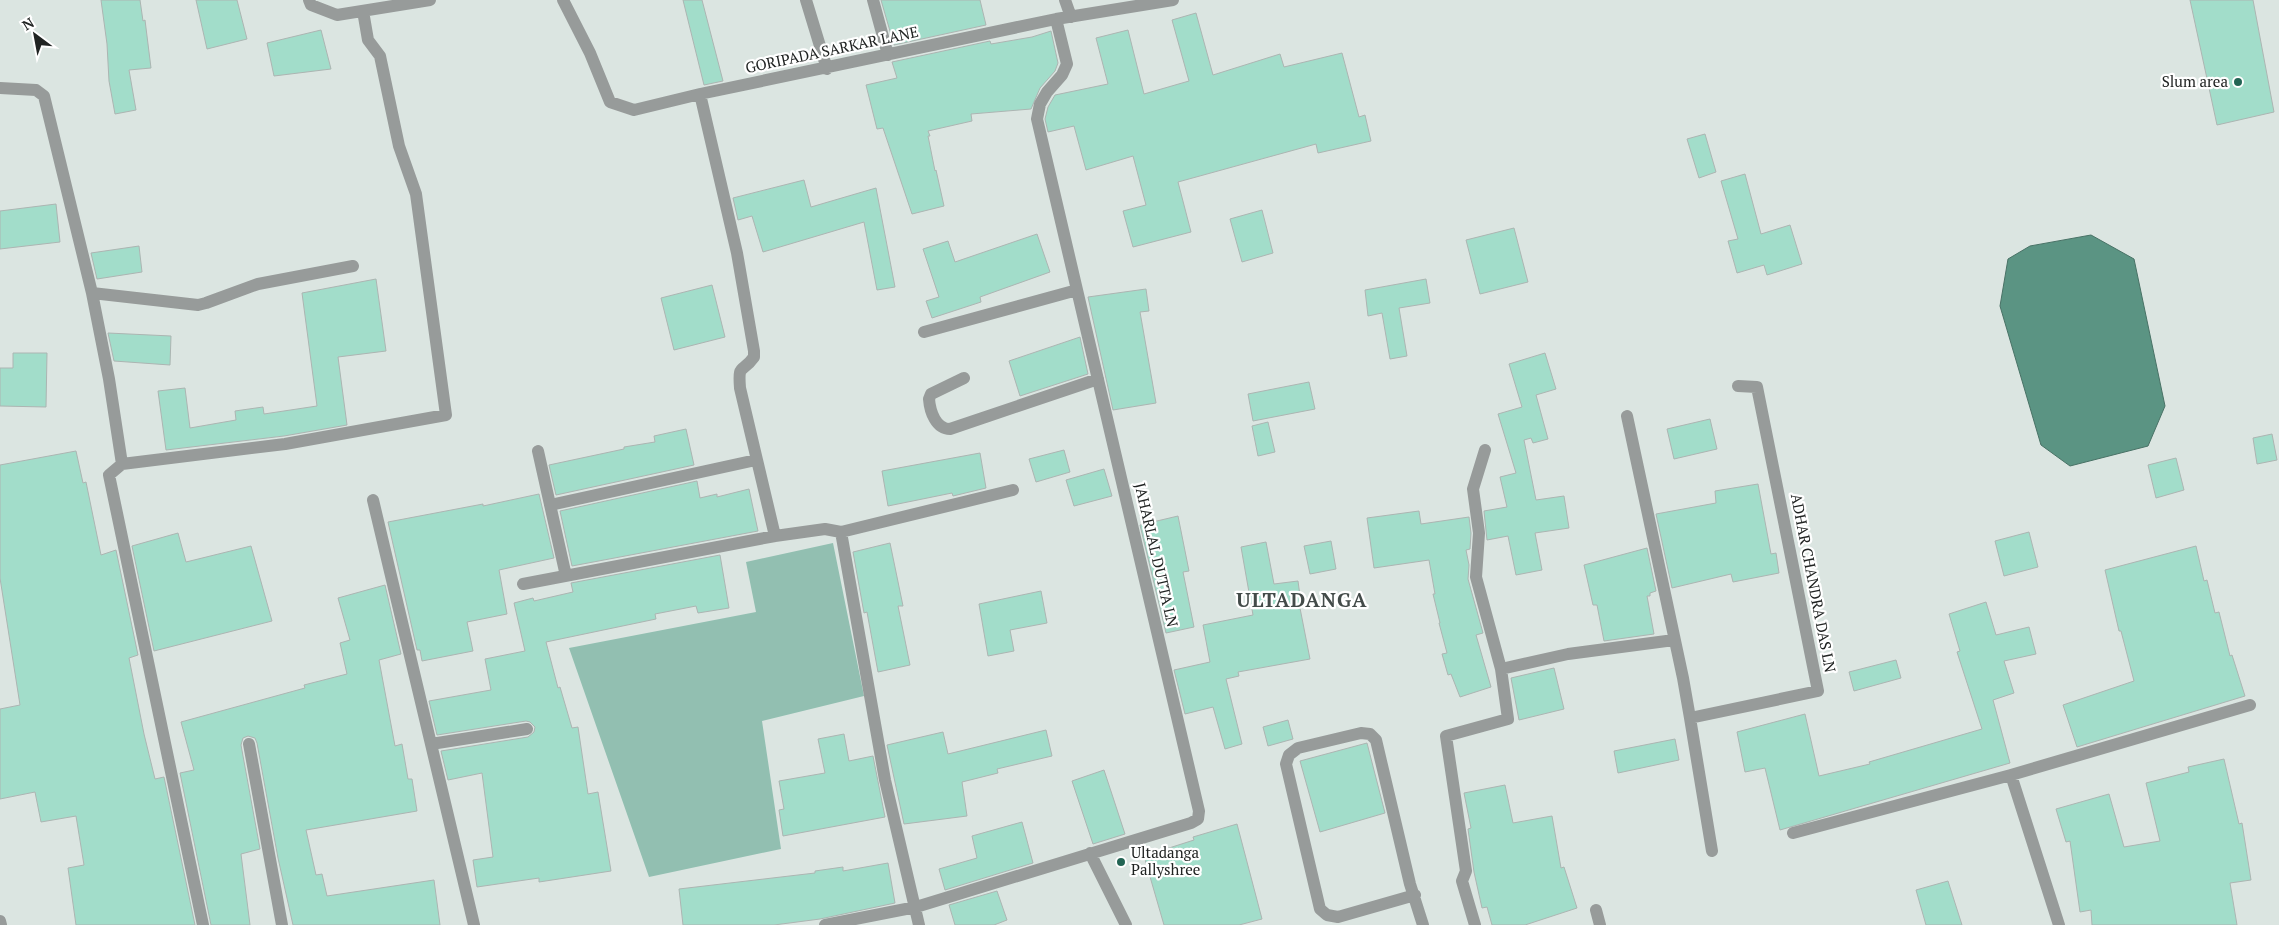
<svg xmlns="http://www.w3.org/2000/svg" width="2279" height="925" viewBox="0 0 2279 925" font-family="'PT Serif',serif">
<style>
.green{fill:#92bfb1}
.water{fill:#5b9483;stroke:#497266}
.building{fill:#a2ddca;stroke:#acb5b2}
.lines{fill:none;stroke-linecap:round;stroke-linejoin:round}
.minor{stroke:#979b9a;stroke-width:12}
.poi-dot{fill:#226453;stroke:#fff;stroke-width:2}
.labels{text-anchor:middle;stroke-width:4.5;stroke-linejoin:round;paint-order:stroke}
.street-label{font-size:15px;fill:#202322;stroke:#fff}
.poi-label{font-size:15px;fill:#202322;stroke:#fff;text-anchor:end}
.district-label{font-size:20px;font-weight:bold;letter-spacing:1px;fill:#434b49;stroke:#fff}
</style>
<rect width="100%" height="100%" fill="#dbe5e1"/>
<path class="green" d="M 833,543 L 864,696 L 762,721 L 781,849 L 649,877 L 569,648 L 756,612 L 746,562 Z"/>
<path class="water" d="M 2091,235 L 2134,259 L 2165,406 L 2148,446 L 2070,466 L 2041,445 L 2000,306 L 2008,259 L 2030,246 Z"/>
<path class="building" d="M 101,0 L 140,0 L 143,21 L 145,20 L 151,68 L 129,70 L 136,110 L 115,114 L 109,81 L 107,44 Z
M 196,0 L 237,0 L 247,39 L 207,49 Z
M 683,0 L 702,0 L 723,81 L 704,85 Z
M 881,0 L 980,0 L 986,25 L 894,45 Z
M 2190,0 L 2253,0 L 2274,112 L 2217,125 Z
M 1196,13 L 1213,75 L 1280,54 L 1284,67 L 1342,53 L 1359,117 L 1365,115 L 1371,141 L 1318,153 L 1316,144 L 1178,182 L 1191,232 L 1133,247 L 1123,211 L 1146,205 L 1133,156 L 1086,170 L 1074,126 L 1048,132 L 1045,119 L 1048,107 L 1055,95 L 1108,84 L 1096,38 L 1128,30 L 1144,94 L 1189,81 L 1172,20 Z
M 321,30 L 331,69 L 274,76 L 267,43 Z
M 1051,31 L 1058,63 L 1055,71 L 1040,88 L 1031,109 L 971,114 L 972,121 L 928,131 L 930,136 L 928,136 L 935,171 L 936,170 L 944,206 L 912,214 L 883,128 L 877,129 L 866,85 L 897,78 L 892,62 L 990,41 L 991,44 L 1032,37 Z
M 1705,134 L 1716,172 L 1699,178 L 1687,139 Z
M 1745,174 L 1761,234 L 1790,225 L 1802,264 L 1767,275 L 1764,265 L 1737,273 L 1728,241 L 1738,239 L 1721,181 Z
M 804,180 L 811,207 L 876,188 L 895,287 L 877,290 L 864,222 L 763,252 L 752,216 L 738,220 L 733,198 Z
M 56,204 L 60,242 L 0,249 L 0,211 Z
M 1262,210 L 1273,253 L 1242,262 L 1230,219 Z
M 1514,228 L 1528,282 L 1480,294 L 1466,240 Z
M 1037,234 L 1050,272 L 980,297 L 981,302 L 932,318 L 926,301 L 939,297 L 923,249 L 948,241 L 955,262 Z
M 139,246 L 142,272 L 97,279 L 91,253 Z
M 376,279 L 386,351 L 338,357 L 347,425 L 284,436 L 166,450 L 158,391 L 185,388 L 190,428 L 236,420 L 235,411 L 263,407 L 264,414 L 317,406 L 302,293 Z
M 1426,279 L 1430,303 L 1399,308 L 1407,356 L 1390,359 L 1382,313 L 1368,316 L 1365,290 Z
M 712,285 L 725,337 L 674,350 L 661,298 Z
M 1146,289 L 1149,311 L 1140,312 L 1156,403 L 1113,410 L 1088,297 Z
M 108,333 L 171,336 L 170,365 L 114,361 Z
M 1080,337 L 1088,374 L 1020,396 L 1009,361 Z
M 13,353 L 47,353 L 46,407 L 0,406 L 0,368 L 13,368 Z
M 1545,353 L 1556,389 L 1536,395 L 1548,439 L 1533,443 L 1531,438 L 1524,440 L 1536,500 L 1564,496 L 1569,528 L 1535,533 L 1542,570 L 1516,575 L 1508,536 L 1487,540 L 1484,511 L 1507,507 L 1500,477 L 1516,473 L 1498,414 L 1522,407 L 1509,364 Z
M 1309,382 L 1315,409 L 1253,421 L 1248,394 Z
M 1710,419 L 1717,449 L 1674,459 L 1667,429 Z
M 1268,422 L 1275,452 L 1258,456 L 1252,426 Z
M 686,429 L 694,465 L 556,495 L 549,465 L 624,449 L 624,447 L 655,442 L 654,436 Z
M 2272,434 L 2277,460 L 2257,464 L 2253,438 Z
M 1064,450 L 1070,472 L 1036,482 L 1029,459 Z
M 76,451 L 83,483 L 86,482 L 101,555 L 116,550 L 138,655 L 129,658 L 144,734 L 155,779 L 164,777 L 195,925 L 76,925 L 68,868 L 84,865 L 76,816 L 41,822 L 35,792 L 0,799 L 0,709 L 20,705 L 0,578 L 0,465 Z
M 980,453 L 986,488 L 953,496 L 952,493 L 888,506 L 882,471 Z
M 2176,458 L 2184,490 L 2156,498 L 2148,465 Z
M 1104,469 L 1112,496 L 1074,506 L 1066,480 Z
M 697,481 L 700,498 L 717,494 L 717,497 L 749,489 L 758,531 L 572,566 L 560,511 Z
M 1758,484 L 1771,554 L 1776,553 L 1779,573 L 1733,582 L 1731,574 L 1672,588 L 1656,514 L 1716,503 L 1715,491 Z
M 539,494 L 554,558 L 499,570 L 507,614 L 467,622 L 473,651 L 422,661 L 420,650 L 417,650 L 388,522 L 483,504 L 483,506 Z
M 1419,511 L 1421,524 L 1469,517 L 1471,533 L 1470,549 L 1466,550 L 1469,565 L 1468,579 L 1483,633 L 1476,635 L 1491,687 L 1460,697 L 1451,674 L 1448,675 L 1442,654 L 1447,653 L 1439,623 L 1440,623 L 1433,594 L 1435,594 L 1429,560 L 1374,568 L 1367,518 Z
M 1178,516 L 1189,571 L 1183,572 L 1194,627 L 1166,633 L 1140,525 Z
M 2029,532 L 2038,567 L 2004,576 L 1995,541 Z
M 178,533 L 186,562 L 251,546 L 272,621 L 154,651 L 132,546 Z
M 1331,541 L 1336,569 L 1310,574 L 1304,546 Z
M 1266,542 L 1274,584 L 1298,581 L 1301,603 L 1299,603 L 1310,659 L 1238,672 L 1239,676 L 1226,679 L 1242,744 L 1225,749 L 1213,707 L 1185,714 L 1174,670 L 1210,662 L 1203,625 L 1253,615 L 1241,547 Z
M 890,543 L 903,606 L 898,606 L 910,665 L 878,672 L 867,612 L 864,613 L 853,552 Z
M 2196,546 L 2204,581 L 2207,580 L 2215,613 L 2219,612 L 2230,656 L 2232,655 L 2245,696 L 2077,747 L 2063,705 L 2134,681 L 2121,631 L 2119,631 L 2105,570 Z
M 1647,548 L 1656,591 L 1650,593 L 1650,596 L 1647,596 L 1654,634 L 1604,641 L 1597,605 L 1593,605 L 1584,565 Z
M 720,555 L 729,608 L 698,613 L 696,606 L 655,614 L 656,619 L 546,642 L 558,688 L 560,687 L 572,728 L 578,727 L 588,794 L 598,792 L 611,871 L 539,882 L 539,878 L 477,887 L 473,860 L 493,857 L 482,773 L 448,780 L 441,751 L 528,737 L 534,732 L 535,727 L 530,722 L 526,721 L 437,735 L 429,701 L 491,690 L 485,659 L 525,651 L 514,603 L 533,598 L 534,601 L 573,592 L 571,583 Z
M 385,585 L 401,654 L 379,660 L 395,746 L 402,744 L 408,779 L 412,779 L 417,811 L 306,830 L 316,875 L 322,874 L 327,896 L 434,880 L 440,925 L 293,925 L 278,858 L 257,743 L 255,738 L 248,736 L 243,738 L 241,745 L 260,849 L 241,854 L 250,925 L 211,925 L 180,773 L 194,770 L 181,722 L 305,688 L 304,685 L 347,674 L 340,643 L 350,640 L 338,598 Z
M 1041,591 L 1047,623 L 1010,630 L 1014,651 L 988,656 L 979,604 Z
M 1986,602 L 1996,635 L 2029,627 L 2036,654 L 2004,661 L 2014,693 L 1993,700 L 2010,763 L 1780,830 L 1765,768 L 1745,772 L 1737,732 L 1805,714 L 1819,776 L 1870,764 L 1869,762 L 1982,729 L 1957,652 L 1960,651 L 1949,614 Z
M 1896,660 L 1901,678 L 1854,691 L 1849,672 Z
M 1554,668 L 1564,709 L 1519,720 L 1511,678 Z
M 1288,720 L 1293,739 L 1268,746 L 1263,727 Z
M 1046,730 L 1052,756 L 997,769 L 998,773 L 962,782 L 967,816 L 904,824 L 887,745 L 943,732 L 948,754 Z
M 844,734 L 849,761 L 873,756 L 885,817 L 783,836 L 779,810 L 784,809 L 779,781 L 825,773 L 818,739 Z
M 1675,739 L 1679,760 L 1618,773 L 1614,751 Z
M 1367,743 L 1385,813 L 1320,832 L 1300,761 Z
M 2224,759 L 2239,824 L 2242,823 L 2251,880 L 2230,883 L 2237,925 L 2092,925 L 2091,910 L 2080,912 L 2070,841 L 2066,842 L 2056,809 L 2109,794 L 2124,847 L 2160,841 L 2146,783 L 2189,772 L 2188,767 Z
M 1104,770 L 1125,834 L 1093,844 L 1072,781 Z
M 1505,785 L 1513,823 L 1552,816 L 1561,868 L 1564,867 L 1577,908 L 1525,925 L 1492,925 L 1487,907 L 1482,908 L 1474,872 L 1468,829 L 1471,828 L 1464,793 Z
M 1022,822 L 1033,863 L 945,890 L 939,869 L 977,858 L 972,836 Z
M 1237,824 L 1262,919 L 1239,925 L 1164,925 L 1144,856 L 1194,840 L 1193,837 Z
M 888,863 L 895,903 L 820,919 L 774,925 L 683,925 L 679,889 L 815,873 L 815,871 L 843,867 L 843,871 Z
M 1948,881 L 1962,925 L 1926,925 L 1916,890 Z
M 997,891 L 1007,920 L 994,925 L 955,925 L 949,905 Z"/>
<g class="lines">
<path class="minor" d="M 309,0 L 311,5 L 337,15 L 430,0
M 563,0 L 590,53 L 610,102 L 634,110 L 700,94 L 1056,19 L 1173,0
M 806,0 L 827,69
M 873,0 L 888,55
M 1065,0 L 1071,17
M 0,88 L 36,90 L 44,96 L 92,293 L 109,379 L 122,464
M 700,94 L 737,253 L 754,351 L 754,357 C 742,374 738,362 740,388 L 775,536
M 92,293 L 198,305 L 206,303 L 258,284 L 353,266
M 924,332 L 1077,290
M 964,378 L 931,394 L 929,399 C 930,412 936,429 950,429 L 1098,379
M 1627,416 L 1683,678 L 1690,718
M 538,451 L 566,576
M 373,500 L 474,925
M 550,505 L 756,460
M 841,532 L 885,780 L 919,925
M 523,584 L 775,536 L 825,529 L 841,532 L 1013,490
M 1501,669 L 1568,654 L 1674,640
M 249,744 L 282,925
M 431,744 L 527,729
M 2011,775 L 2059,925
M 1793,833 L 2011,775 L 2250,705
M 1712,851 L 1690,718 L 1818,691 L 1757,387 L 1738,386
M 1090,853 L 1126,925
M 1415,895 L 1338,917 L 1327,915 L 1320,909 L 1286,764 L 1289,755 L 1298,748 L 1361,733 L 1370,734 L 1376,740 L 1410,884 L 1423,925
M 1596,910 L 1600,925
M 0,921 L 1,925
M 203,925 L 109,475 L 122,464 L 285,444 L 446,415 L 416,194 L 399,146 L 380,56 L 368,40 L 363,11
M 825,925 L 916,907 L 1191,823 L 1198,819 L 1199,811 L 1037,119 L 1040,104 L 1047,92 L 1062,75 L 1067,64 L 1056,19
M 1475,925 L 1462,881 L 1466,871 L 1446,736 L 1508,719 L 1501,669 L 1476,577 L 1479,533 L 1473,489 L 1485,450"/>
</g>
<g class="poi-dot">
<circle cx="2238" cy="82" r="5"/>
<circle cx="1121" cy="862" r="5"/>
</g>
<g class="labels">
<g class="street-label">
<text transform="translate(832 50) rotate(-12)" y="5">GORIPADA SARKAR LANE</text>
<text transform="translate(1156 555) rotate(77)" y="5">JAHARLAL DUTTA LN</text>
<text transform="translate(1813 583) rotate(79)" y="5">ADHAR CHANDRA DAS LN</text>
</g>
<g class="poi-label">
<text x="2228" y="87">Slum area</text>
<text x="1131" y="858" text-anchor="start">Ultadanga<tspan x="1131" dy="17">Pallyshree</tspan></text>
</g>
<g class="district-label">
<text x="1302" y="607">ULTADANGA</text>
</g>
</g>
<g transform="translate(35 35) rotate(328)" stroke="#ffffff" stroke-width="4" paint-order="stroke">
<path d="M0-4L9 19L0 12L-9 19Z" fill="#202322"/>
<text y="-8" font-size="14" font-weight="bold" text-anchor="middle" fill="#202322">N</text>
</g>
</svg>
